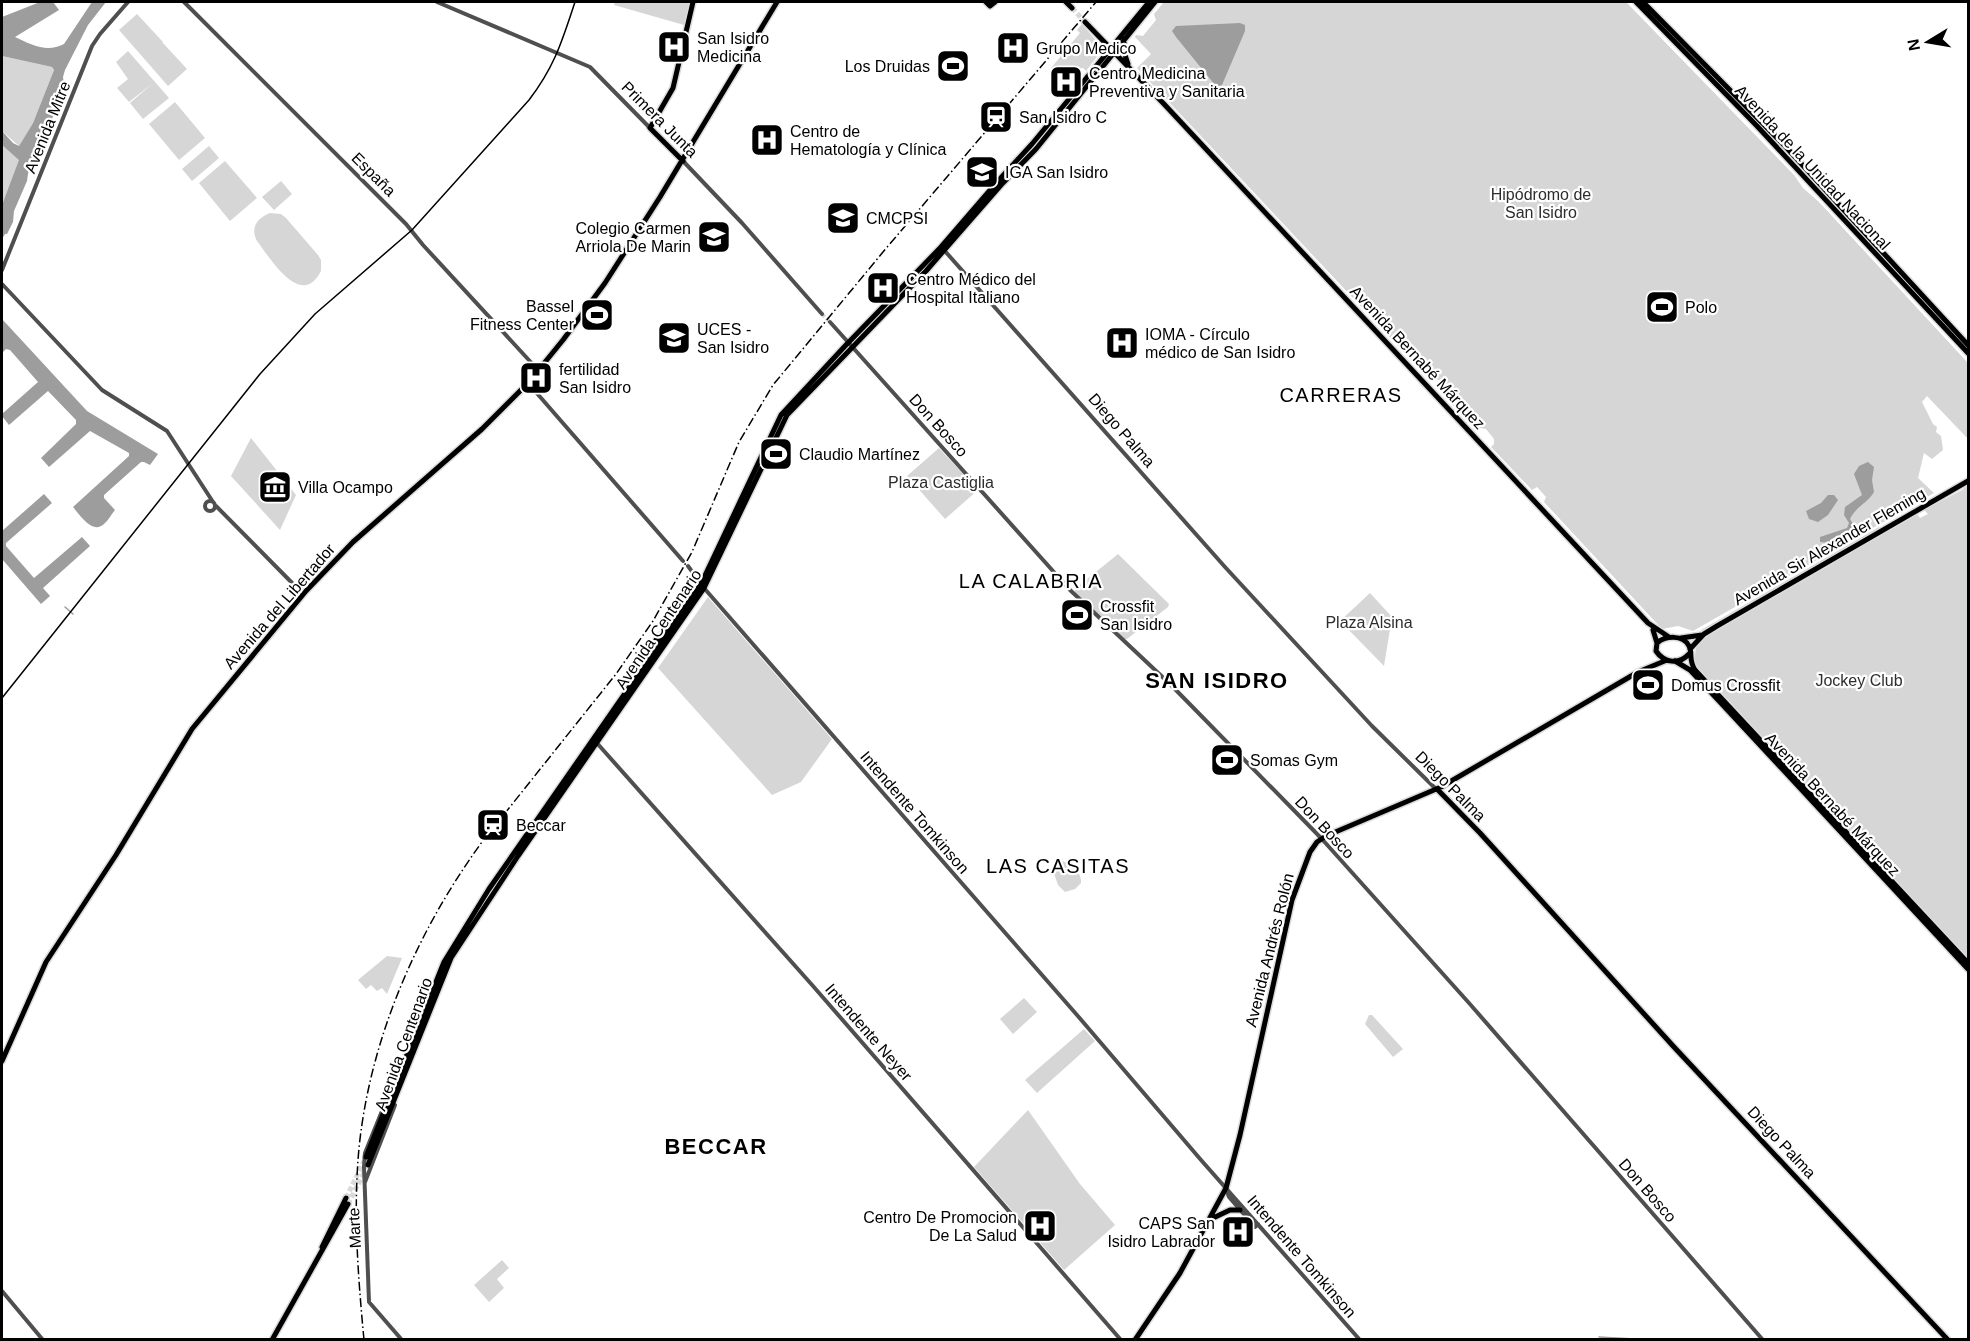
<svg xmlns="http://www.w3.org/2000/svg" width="1970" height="1341" viewBox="0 0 1970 1341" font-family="Helvetica,sans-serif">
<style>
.green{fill:#d6d6d6}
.water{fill:#9d9d9d}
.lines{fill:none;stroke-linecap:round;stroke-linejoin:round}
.stream{stroke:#9d9d9d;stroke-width:1.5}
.minor-tunnel{stroke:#d9d9d9;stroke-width:4;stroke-dasharray:4 2;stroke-linecap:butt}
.major-tunnel{stroke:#d9d9d9;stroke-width:5;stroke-dasharray:5 2.5;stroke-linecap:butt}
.major-casing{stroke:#dbdbdb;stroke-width:8}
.minor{stroke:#4f4f4f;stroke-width:4}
.major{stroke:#000;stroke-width:5}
.tram{stroke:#000;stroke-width:1.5}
.rail{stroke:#000;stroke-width:1.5;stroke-dasharray:9 3 1.5 3;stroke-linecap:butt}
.labels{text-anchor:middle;stroke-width:4.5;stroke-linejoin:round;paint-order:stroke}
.poi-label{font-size:16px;fill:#000;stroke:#fff;text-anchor:start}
.street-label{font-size:16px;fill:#000;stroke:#fff}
.park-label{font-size:16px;fill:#2d2d2d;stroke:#fff}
.quarter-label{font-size:20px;letter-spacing:1.5px;fill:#000;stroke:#fff}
.district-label{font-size:22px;font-weight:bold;letter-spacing:1.5px;fill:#000;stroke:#fff}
</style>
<rect width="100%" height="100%" fill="#fff"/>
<path class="green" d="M 615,2 L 691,2 L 684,25 L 614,5 Z
M 1164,2 L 1626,2 L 1794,175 L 1803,188 L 1819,202 L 1968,363 L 1968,439 L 1927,396 L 1922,402 L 1933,424 L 1937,427 L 1936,432 L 1941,436 L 1943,450 L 1932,459 L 1924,453 L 1918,478 L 1934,493 L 1693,631 L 1678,626 L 1662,629 L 1544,502 L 1546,497 L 1537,487 L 1532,490 L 1491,447 L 1494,444 L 1494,439 L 1486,429 L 1480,428 L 1476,431 L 1443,394 L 1446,388 L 1434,376 L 1429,379 L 1137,68 L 1151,54 L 1135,37 L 1136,35 L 1143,36 L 1156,20 L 1154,14 Z
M 137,14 L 163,42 L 162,44 L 163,43 L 187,69 L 168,86 L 119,30 Z
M 1082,24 L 1103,49 L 1086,71 L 1083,68 L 1074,69 L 1064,83 L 1051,68 L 1080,33 L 1077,30 Z
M 128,51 L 169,98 L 143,119 L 130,103 L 153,83 L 129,102 L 117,88 L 128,79 L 116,62 Z
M 2,56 L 52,67 L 54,70 L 33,123 L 19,146 L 2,131 Z
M 175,102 L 205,138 L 179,160 L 149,124 Z
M 2,145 L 20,160 L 2,205 Z
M 209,146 L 219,158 L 192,181 L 182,169 Z
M 225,161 L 257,198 L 230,221 L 199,183 Z
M 281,181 L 292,194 L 274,210 L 262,197 Z
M 270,213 L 281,214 L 286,218 L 318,255 L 321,260 L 321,271 C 301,310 270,258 257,241 C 250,228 257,218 270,213 Z
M 251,438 L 296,495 L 280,530 L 231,476 Z
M 939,448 L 978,490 L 945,519 L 907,476 Z
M 1968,484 L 1968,961 L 1903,888 L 1898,883 L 1896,884 L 1888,873 L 1718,689 L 1713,686 L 1694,663 L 1696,647 L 1701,639 L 1917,514 L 1920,518 L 1928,514 L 1924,510 L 1962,490 Z
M 1879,527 L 1880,529 L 1718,621 L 1702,633 L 1701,630 Z
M 1118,554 L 1169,604 L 1168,607 L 1127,639 L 1124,639 L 1075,592 L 1075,589 Z
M 1370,593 L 1392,617 L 1384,666 L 1340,621 Z
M 708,597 L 832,739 L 801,782 L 772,795 L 658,668 Z
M 1059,860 C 1070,863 1082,871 1081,883 L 1075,889 L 1065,892 L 1058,885 L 1052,868 L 1055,862 Z
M 387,956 L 402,958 L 387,994 L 382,988 L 377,991 L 371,985 L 366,989 L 358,980 Z
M 1024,998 L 1037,1012 L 1013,1034 L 1000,1019 Z
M 1369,1015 L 1372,1015 L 1403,1049 L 1393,1057 L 1365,1024 Z
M 1084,1029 L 1095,1041 L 1037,1093 L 1025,1080 Z
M 1028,1110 L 1080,1184 L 1115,1225 L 1064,1270 L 974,1167 Z
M 502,1260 L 509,1268 L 497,1279 L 504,1288 L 489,1302 L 474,1285 Z"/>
<path class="water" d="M 40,2 L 53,2 L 59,10 L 15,37 C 32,45 47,53 64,44 L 92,2 L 106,2 L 88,25 L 65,70 L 63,77 L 64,85 L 39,156 L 29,167 L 27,181 L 14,211 L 13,222 L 7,234 L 5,234 L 2,239 L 2,205 L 19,160 L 2,145 L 2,131 L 13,143 L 19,146 L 33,123 L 54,70 L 52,67 L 2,56 L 2,17 Z
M 1240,23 L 1245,25 L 1245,31 L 1222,85 L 1219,86 L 1215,85 L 1176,37 L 1172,31 L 1176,26 Z
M 2,319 L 87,411 L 158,454 L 150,465 L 144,462 L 141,462 L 104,495 L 104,498 L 115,510 C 111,515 106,524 101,526 C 91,532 78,513 73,507 L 129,456 L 129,453 L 90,431 L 49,467 L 41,458 L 76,424 L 76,420 L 48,391 L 9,425 L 2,416 L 2,414 L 38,382 L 10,350 L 6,349 L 2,353 Z
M 1868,462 L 1874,467 L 1872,480 L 1874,492 C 1867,504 1857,505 1850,519 L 1855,527 C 1851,540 1832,544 1820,542 L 1820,537 L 1847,528 L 1849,523 L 1844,515 L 1845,507 L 1862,495 L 1854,474 L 1859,466 Z
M 44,494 L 52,503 L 6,543 L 6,546 L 34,578 L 82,537 L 90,546 L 43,588 L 50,596 L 41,604 L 2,559 L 2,531 Z
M 1828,495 L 1834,495 L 1838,500 L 1828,515 L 1818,522 L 1809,519 L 1806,511 L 1821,503 Z"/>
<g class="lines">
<path class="stream" d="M 65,607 L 73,614
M 1599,1337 L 1652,1340"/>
<path class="minor-tunnel" d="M 822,314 L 830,322"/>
<path class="major-tunnel" d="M 1072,8 L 1085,22
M 346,1198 L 364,1161
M 348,1204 L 365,1171"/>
<defs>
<path id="major" d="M 986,2 L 990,6 L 995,2
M 1066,2 L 1072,8
M 1636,2 L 1757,126 L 1968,353
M 1643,2 L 1785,146 L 1968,345
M 1085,22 L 1164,104 L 1648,623 L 1669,637
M 1124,39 L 1124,52 L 1128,64
M 683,161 L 650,128 L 673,88 L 693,2
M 1653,630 L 1657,643 L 1656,651 C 1664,663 1679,665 1689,654
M 1681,638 L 1702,635
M 1657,643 C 1665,636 1683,634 1689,646 C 1693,653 1688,659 1695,670 L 1968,963
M 657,649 L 654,647 C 654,639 661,634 667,631
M 1690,649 L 1704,634 L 1717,626 L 1968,481
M 1675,661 L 1690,670 L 1720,702 L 1968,969
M 1437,789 L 1480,833 L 1674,1047 L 1948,1340
M 2,1061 L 46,962 L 116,855 L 192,729 L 306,591 L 353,542 L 482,429 L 528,383 L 563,340 L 605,283 L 660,197 L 777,2
M 366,1157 L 444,962 L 489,889 L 701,584 L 781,415 L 846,345 L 941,247 L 998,181 L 1032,144 L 1149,2
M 368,1165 L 451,958 L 518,856 L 704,588 L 787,415 L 926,271 L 1001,185 L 1036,149 L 1155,2
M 1211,1219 L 1230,1210 L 1240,1210
M 322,1247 L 346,1198
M 272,1340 L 348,1204
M 1135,1340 L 1180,1273 L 1226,1188 L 1240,1135 L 1292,900 L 1310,852 L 1317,842 L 1326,836 L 1441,787 L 1638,672 L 1667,660"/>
</defs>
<use href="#major" class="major-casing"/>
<path class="minor" d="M 184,2 L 406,224 L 423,245 L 538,370
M 437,2 L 590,67 L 650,128
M 683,161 L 742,223 L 822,314
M 944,250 L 1225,567 L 1372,726 L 1436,789
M 2,270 L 92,46 L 100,34 L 128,2
M 2,284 L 102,390 L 167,431 L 213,502
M 830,322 L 1070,590 L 1171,685 L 1321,838 L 1469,1003 L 1763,1340
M 528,383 L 683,561
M205 506a5 5 0 1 1 10 0a5 5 0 1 1-10 0Z
M 216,506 L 303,594
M 688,566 L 704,588 L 1077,1015 L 1201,1160 L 1360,1340
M 596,742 L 813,986 L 1121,1340
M 382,1111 L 365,1153 L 364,1167 L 369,1302 L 402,1340
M 365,1182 L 395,1105
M 1226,1189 L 1229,1197 L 1255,1227 L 1258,1224
M 2,1291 L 43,1340"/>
<use href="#major" class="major"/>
<path class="tram" d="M 2,698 L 260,374 L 315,314 L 412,230 L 529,100 C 555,66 562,41 575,2"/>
<path class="rail" d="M 364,1340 C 358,1276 353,1212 359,1148 C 370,1039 417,931 482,842 L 616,674 L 653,621 L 692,552 L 739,442 L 773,385 L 883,252 L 1096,2"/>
</g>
<defs>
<symbol id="hospital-square" viewBox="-11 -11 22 22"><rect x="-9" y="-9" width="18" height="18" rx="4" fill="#000" stroke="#fff"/><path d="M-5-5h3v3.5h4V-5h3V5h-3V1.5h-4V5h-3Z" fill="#fff"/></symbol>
<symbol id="stadium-square" viewBox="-11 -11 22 22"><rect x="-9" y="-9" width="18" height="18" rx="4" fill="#000" stroke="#fff"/><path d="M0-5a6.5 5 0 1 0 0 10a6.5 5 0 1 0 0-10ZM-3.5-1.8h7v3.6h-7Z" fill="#fff"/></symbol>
<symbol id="station-square" viewBox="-11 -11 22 22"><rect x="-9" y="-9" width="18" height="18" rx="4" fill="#000" stroke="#fff"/><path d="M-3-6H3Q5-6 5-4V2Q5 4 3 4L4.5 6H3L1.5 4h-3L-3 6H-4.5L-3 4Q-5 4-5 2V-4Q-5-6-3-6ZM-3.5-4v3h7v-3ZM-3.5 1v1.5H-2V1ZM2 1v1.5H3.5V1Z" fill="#fff"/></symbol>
<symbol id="university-square" viewBox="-11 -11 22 22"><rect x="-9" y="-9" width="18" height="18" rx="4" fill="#000" stroke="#fff"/><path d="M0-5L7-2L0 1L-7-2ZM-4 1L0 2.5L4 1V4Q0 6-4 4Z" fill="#fff"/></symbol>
<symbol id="museum-square" viewBox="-11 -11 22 22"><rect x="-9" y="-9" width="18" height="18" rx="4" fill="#000" stroke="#fff"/><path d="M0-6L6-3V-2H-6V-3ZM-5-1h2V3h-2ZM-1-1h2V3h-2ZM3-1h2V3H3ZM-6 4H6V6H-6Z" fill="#fff"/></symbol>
</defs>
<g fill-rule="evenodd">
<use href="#hospital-square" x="655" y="28" width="38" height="38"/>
<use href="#hospital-square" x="994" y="29" width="38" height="38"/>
<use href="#stadium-square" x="934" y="47" width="38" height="38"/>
<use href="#hospital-square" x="1047" y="63" width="38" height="38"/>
<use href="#station-square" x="977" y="98" width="38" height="38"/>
<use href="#hospital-square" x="748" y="121" width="38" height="38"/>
<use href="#university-square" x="963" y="153" width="38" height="38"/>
<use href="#university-square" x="824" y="199" width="38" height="38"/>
<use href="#university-square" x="695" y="218" width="38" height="38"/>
<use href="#hospital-square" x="864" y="269" width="38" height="38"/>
<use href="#stadium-square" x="1643" y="288" width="38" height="38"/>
<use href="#stadium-square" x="578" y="296" width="38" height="38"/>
<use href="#university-square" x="655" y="319" width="38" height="38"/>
<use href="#hospital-square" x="1103" y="324" width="38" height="38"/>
<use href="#hospital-square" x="517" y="359" width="38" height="38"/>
<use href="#stadium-square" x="757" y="435" width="38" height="38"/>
<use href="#museum-square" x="256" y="468" width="38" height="38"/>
<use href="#stadium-square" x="1058" y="596" width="38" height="38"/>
<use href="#stadium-square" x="1629" y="666" width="38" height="38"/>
<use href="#stadium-square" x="1208" y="741" width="38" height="38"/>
<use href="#station-square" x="474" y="806" width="38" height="38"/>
<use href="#hospital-square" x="1021" y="1207" width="38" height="38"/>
<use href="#hospital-square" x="1219" y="1213" width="38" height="38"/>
</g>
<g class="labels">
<g class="poi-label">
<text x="697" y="44">San Isidro<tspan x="697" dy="18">Medicina</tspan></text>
<text x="1036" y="54">Grupo Medico</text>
<text x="930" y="72" text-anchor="end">Los Druidas</text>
<text x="1089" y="79">Centro Medicina<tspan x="1089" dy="18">Preventiva y Sanitaria</tspan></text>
<text x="1019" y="123">San Isidro C</text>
<text x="790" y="137">Centro de<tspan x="790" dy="18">Hematología y Clínica</tspan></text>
<text x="1005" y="178">IGA San Isidro</text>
<text x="866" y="224">CMCPSI</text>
<text x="691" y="234" text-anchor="end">Colegio Carmen<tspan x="691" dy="18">Arriola De Marin</tspan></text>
<text x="906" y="285">Centro Médico del<tspan x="906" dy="18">Hospital Italiano</tspan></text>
<text x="574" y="312" text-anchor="end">Bassel<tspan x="574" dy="18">Fitness Center</tspan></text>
<text x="1685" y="313">Polo</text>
<text x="697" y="335">UCES -<tspan x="697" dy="18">San Isidro</tspan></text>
<text x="1145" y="340">IOMA - Círculo<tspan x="1145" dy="18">médico de San Isidro</tspan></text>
<text x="559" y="375">fertilidad<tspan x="559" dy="18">San Isidro</tspan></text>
<text x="799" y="460">Claudio Martínez</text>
<text x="298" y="493">Villa Ocampo</text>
<text x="1100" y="612">Crossfit<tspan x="1100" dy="18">San Isidro</tspan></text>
<text x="1671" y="691">Domus Crossfit</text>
<text x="1250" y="766">Somas Gym</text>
<text x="516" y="831">Beccar</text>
<text x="1017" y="1223" text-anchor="end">Centro De Promocion<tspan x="1017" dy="18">De La Salud</tspan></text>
<text x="1215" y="1229" text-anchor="end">CAPS San<tspan x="1215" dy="18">Isidro Labrador</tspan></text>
</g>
<g class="street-label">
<text transform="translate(660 119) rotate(45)" y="6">Primera Junta</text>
<text transform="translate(47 127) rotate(-68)" y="6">Avenida Mitre</text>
<text transform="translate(1813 167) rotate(47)" y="6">Avenida de la Unidad Nacional</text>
<text transform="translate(374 174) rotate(45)" y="6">España</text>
<text transform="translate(1418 357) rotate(47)" y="6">Avenida Bernabé Márquez</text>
<text transform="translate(939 425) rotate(48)" y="6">Don Bosco</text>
<text transform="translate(1122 430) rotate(49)" y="6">Diego Palma</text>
<text transform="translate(1829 546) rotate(-30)" y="6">Avenida Sir Alexander Fleming</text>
<text transform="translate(279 606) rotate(-49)" y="6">Avenida del Libertador</text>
<text transform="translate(658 629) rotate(-56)" y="6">Avenida Centenario</text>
<text transform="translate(1451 786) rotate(45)" y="6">Diego Palma</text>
<text transform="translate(1833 804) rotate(47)" y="6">Avenida Bernabé Márquez</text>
<text transform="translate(915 812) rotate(49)" y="6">Intendente Tomkinson</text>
<text transform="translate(1325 827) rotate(47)" y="6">Don Bosco</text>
<text transform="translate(1269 950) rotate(-76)" y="6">Avenida Andrés Rolón</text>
<text transform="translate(869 1032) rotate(49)" y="6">Intendente Neyer</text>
<text transform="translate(403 1044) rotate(-70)" y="6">Avenida Centenario</text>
<text transform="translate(1782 1142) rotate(47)" y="6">Diego Palma</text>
<text transform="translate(1648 1190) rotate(49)" y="6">Don Bosco</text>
<text transform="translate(354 1228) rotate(-93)" y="6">Marte</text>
<text transform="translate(1302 1256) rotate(49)" y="6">Intendente Tomkinson</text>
</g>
<g class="park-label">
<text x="1541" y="200">Hipódromo de<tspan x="1541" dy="18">San Isidro</tspan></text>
<text x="941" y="488">Plaza Castiglia</text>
<text x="1369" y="628">Plaza Alsina</text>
<text x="1859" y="686">Jockey Club</text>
</g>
<g class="quarter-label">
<text x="1341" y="402">CARRERAS</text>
<text x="1031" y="588">LA CALABRIA</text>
<text x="1058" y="873">LAS CASITAS</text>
</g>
<g class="district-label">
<text x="1217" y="688">SAN ISIDRO</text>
<text x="716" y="1154">BECCAR</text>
</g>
</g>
<rect width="1970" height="1341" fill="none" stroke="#000000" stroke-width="6"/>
<g transform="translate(1928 42) rotate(259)" stroke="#ffffff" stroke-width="4.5" paint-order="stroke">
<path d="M0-4.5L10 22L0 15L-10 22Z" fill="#000000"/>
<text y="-9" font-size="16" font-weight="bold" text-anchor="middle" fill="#000000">N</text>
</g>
</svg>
